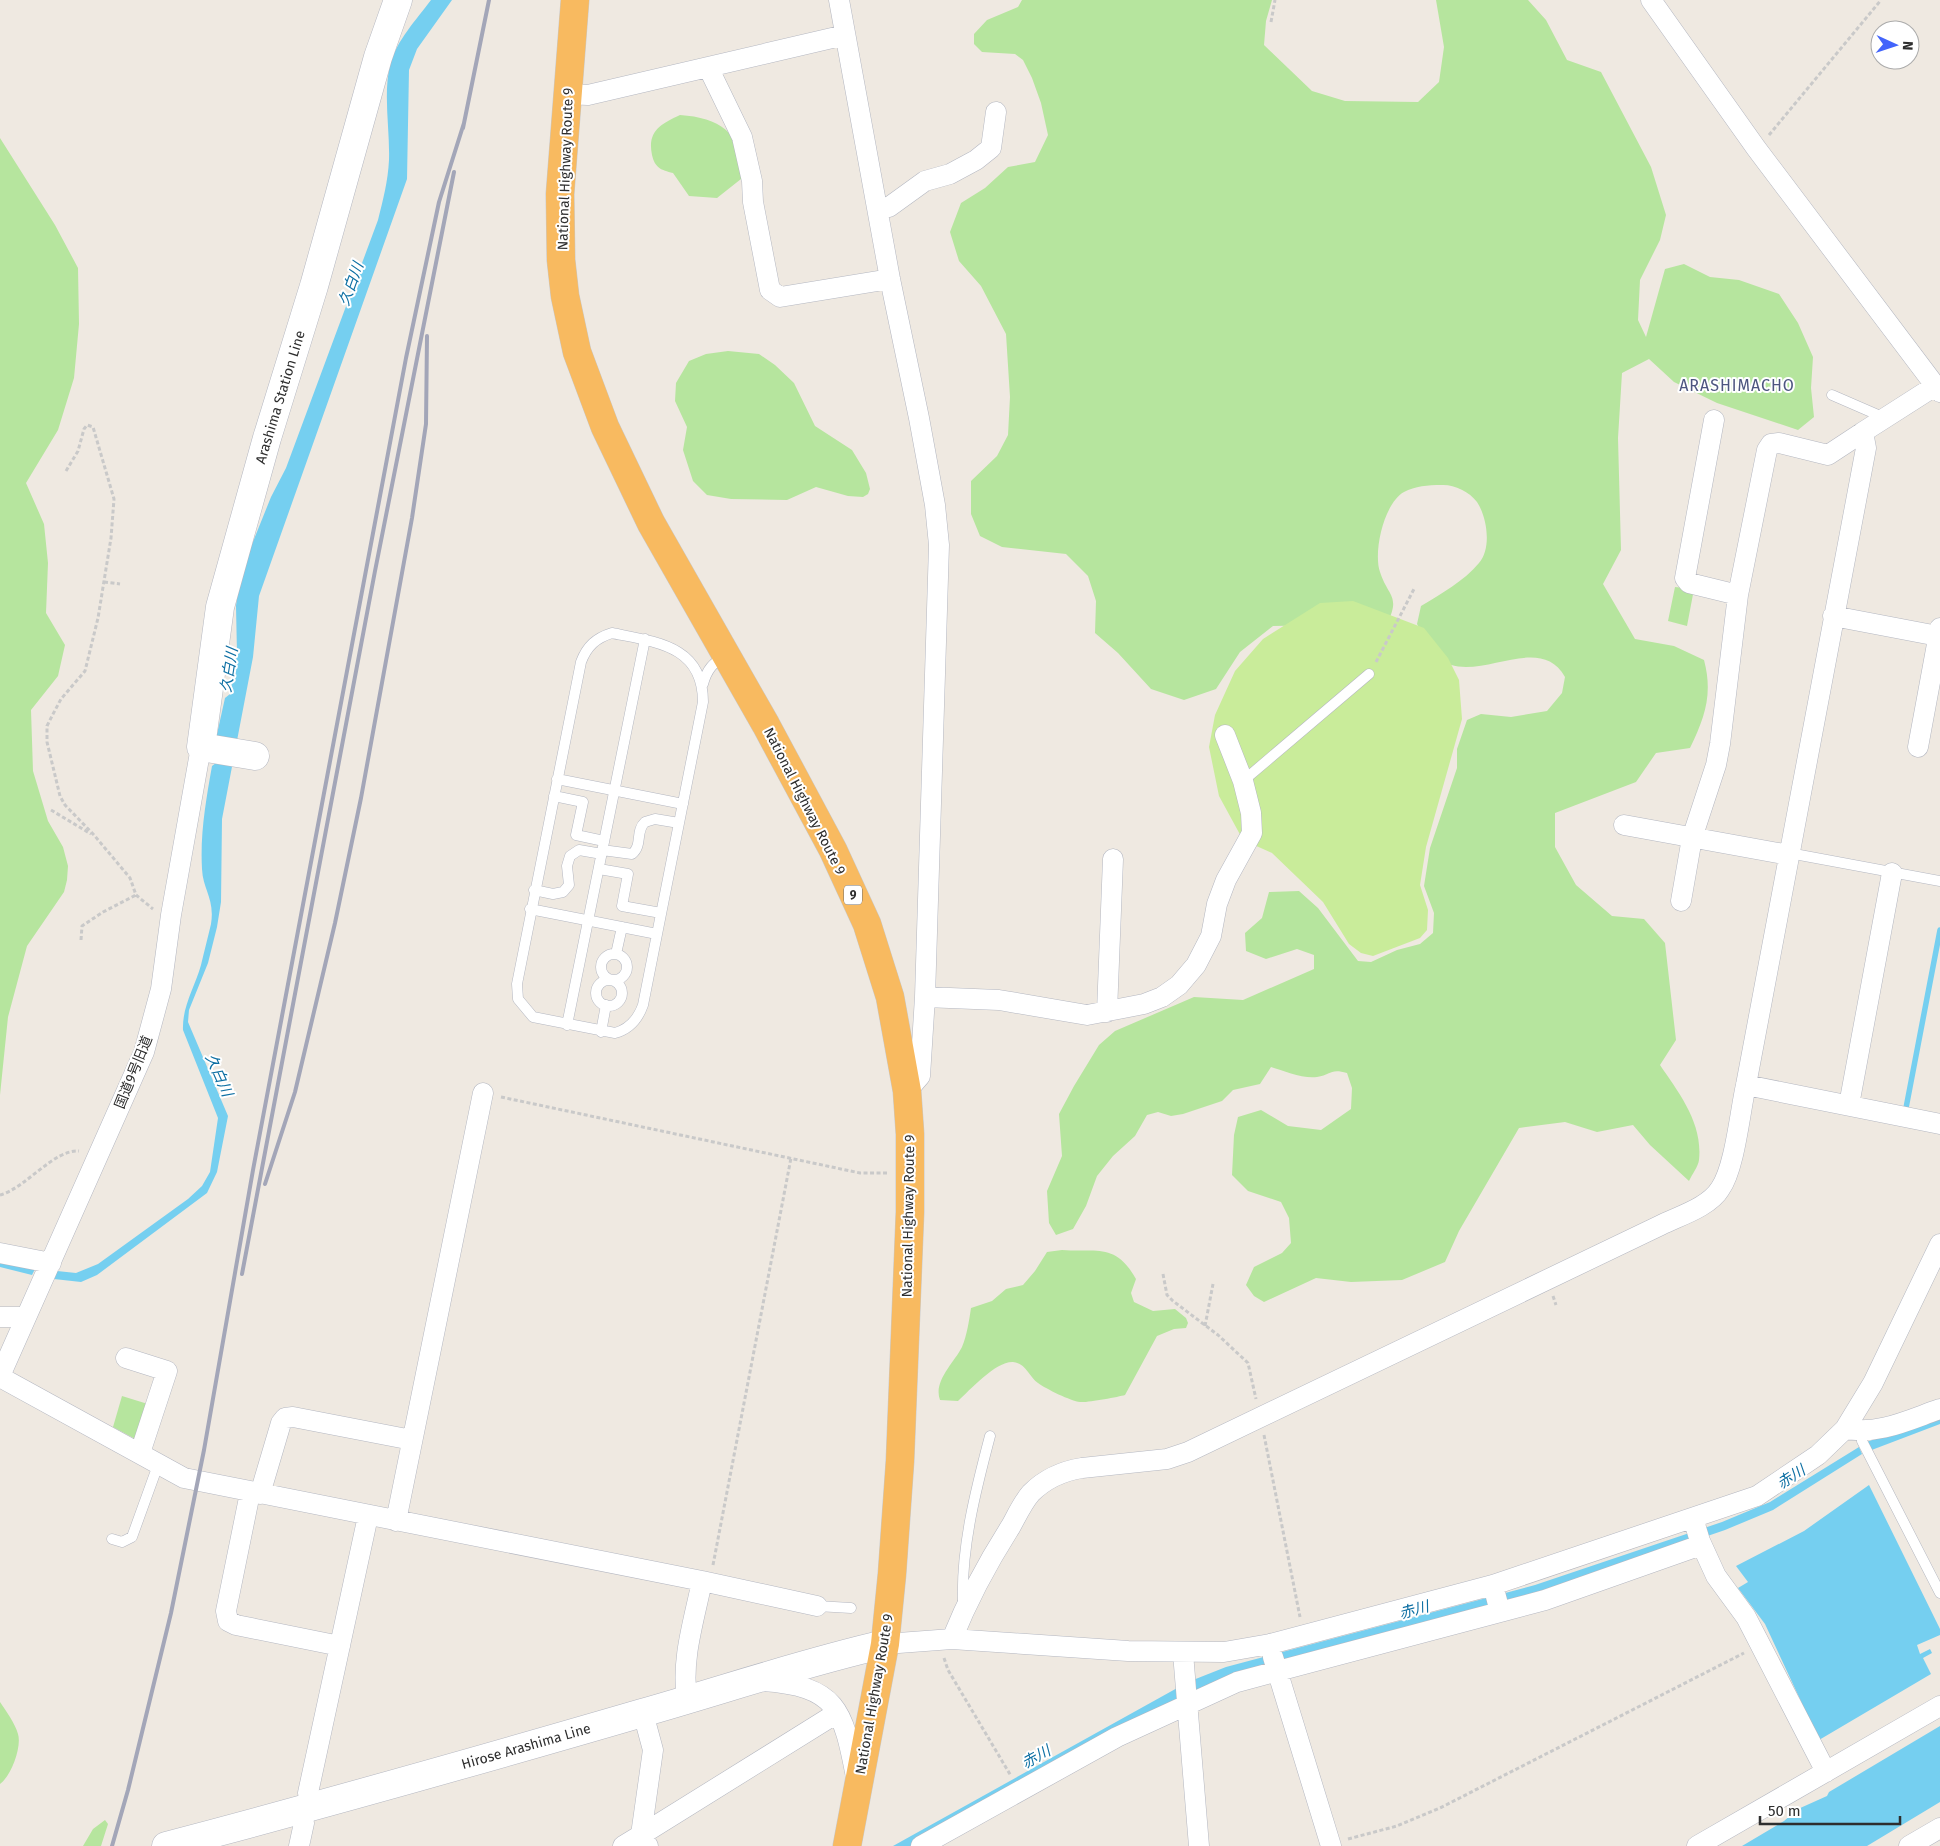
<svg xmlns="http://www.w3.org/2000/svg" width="1940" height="1846" viewBox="0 0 1940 1846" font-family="'Fira Sans','Noto Sans JP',sans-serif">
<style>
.green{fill:#b6e59e}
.pitch{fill:#c9ec9a}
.water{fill:#75cff0}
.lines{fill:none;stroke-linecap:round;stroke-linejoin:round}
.stream{stroke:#75cff0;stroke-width:5.5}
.service-casing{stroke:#b4b7c1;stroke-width:11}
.minor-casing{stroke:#b4b7c1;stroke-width:21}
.secondary-casing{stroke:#b4b7c1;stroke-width:29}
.trunk-casing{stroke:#c9c9c9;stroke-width:29}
.path{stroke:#c9c9c9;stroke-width:3;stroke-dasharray:4 2.5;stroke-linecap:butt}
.service{stroke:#fff;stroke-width:10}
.minor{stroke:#fff;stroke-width:20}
.secondary{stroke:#fff;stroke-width:28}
.trunk{stroke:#f8ba60;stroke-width:28}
.rail{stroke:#a3a6b8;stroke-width:4}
.labels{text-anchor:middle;stroke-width:4;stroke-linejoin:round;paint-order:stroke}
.shield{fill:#fff;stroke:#6d6d6d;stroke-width:1}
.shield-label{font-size:12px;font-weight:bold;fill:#2e2e2e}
.street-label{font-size:14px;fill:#2e2e2e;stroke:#fff}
.water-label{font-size:15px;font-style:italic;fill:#0d6fa3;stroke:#fff}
.quarter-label{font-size:16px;letter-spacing:1px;fill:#4d5680;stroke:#fff}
</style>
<rect width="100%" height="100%" fill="#efe9e1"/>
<path class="green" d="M 1022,0 L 1272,0 L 1266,21 L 1264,45 L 1312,91 L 1345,101 L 1418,102 L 1439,82 L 1444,47 L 1436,0 L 1528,0 L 1546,20 L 1567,60 L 1601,72 L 1651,167 L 1666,215 L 1660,240 L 1640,280 L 1638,320 L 1646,337 L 1665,269 L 1684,264 L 1710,277 L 1739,280 L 1779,294 L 1798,323 L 1813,357 L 1811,388 L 1814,417 L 1798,430 L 1717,403 L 1674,382 L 1649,359 L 1622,373 L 1618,438 L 1621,550 L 1603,584 L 1635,639 L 1674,646 L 1704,660 C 1713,694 1705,717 1690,748 L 1656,753 L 1636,782 L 1555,813 L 1555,847 L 1576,885 L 1612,916 L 1644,919 L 1665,943 L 1676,1040 L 1660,1065 C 1679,1093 1703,1123 1699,1160 C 1698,1167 1692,1174 1689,1181 L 1650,1145 L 1633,1125 L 1597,1132 L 1565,1122 L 1519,1128 L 1459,1231 L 1445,1262 L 1402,1280 L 1351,1282 L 1316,1278 L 1264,1302 L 1254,1296 L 1246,1285 L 1254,1267 L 1282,1253 L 1291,1243 L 1289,1218 L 1281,1202 L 1248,1191 L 1232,1175 L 1234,1135 L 1238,1117 L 1261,1110 L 1288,1126 L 1321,1130 L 1351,1109 L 1352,1088 L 1347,1073 C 1330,1068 1331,1075 1317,1077 C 1303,1079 1284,1071 1271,1067 L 1260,1084 L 1233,1090 L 1222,1101 L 1183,1114 L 1171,1116 L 1158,1112 L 1147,1115 L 1135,1136 L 1113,1156 L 1097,1176 L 1086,1206 L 1073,1229 L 1056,1235 L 1049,1223 L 1047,1191 L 1062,1156 L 1059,1114 L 1074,1086 L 1099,1045 L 1115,1031 L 1194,997 L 1243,1000 L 1314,969 L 1314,955 L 1297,949 L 1266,959 L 1246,951 L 1245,933 L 1262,918 L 1269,892 L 1299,891 L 1318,908 L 1358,961 L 1371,962 L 1397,950 L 1420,944 L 1433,933 L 1434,913 L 1424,886 L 1430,848 L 1457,768 L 1457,749 L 1467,720 L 1481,714 L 1511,717 L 1547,711 L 1562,693 L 1565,677 C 1538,629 1473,689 1437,657 C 1429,650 1423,634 1417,624 L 1421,606 C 1441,594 1464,581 1479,563 C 1492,548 1487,517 1477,502 C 1469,491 1453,484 1441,485 C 1428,485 1415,486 1404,492 C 1384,503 1373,552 1380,572 C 1388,597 1401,595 1387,624 L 1273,626 L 1240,652 L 1216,689 L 1184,700 L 1151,689 L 1118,653 L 1095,633 L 1096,601 L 1088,576 L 1066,554 L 1002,547 L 980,536 L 971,514 L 971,481 L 997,456 L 1008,435 L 1010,397 L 1006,334 L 981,286 L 959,261 L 950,232 L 961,203 L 985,188 L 1008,167 L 1035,162 L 1048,135 L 1041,103 L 1032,78 L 1023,60 L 1015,54 L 982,52 L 974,44 L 974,34 L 987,20 L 1018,7 Z
M 680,115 C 722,118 744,134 741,179 L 717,198 L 689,196 L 673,173 C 661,170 655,168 652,155 C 647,131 661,124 680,115 Z
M 0,138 L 55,225 L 78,268 L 79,324 L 74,378 L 58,430 L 26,483 L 44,524 L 48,563 L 46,613 L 65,645 L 58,676 L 31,710 L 33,771 L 48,821 L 63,847 L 68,866 L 67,880 L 64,892 L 27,946 L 8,1017 L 0,1095 Z
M 728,351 L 759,354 L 775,365 L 794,383 L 815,426 L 852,450 L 866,473 L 870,489 L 868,494 L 863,497 L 848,496 L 816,487 L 787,500 L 731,499 L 707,495 L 693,481 L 683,450 L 687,427 L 675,401 L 676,383 L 689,361 L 706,354 Z
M 1675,587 L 1694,589 L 1687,626 L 1668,621 Z
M 1062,1250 C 1096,1253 1115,1242 1136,1279 L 1131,1293 L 1134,1302 L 1153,1311 L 1175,1309 L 1186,1318 L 1188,1323 L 1186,1328 L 1174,1329 L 1157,1336 L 1125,1395 C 1118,1397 1086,1403 1080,1402 C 1071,1401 1046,1389 1038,1383 C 1029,1377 1026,1363 1013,1362 C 996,1361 970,1390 958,1401 L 940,1400 C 933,1381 954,1363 962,1347 C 967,1335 969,1321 971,1308 L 992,1301 L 1006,1289 L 1023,1285 L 1035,1271 L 1047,1252 Z
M 122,1396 L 151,1405 L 139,1441 L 113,1427 Z
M 0,1702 C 6,1711 15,1723 18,1734 C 22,1747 11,1776 0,1784 Z
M 105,1820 L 108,1824 L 101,1846 L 83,1846 L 93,1829 Z"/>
<path class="pitch" d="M 1353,601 L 1424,628 L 1448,658 L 1459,680 L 1462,719 L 1426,847 L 1420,885 L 1428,910 L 1427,930 L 1420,938 L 1373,956 L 1361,953 L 1349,944 L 1323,902 L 1272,853 L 1243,840 L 1219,796 L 1209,747 L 1215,715 L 1235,671 L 1263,639 L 1320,603 Z"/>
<path class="water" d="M 431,0 L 452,0 L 417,49 L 409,70 L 407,179 L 259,596 L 253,657 L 222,819 L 221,902 L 217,927 L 208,963 L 189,1010 L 188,1022 L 228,1116 L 217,1172 L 207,1193 L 97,1275 L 81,1282 L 54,1279 L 57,1271 L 76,1273 L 98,1264 L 188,1199 L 202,1186 L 210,1172 L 218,1118 L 183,1030 C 182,1006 195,987 201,965 C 204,952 208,937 211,924 C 215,899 203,890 202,869 C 200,834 206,800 212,766 L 216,763 L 217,734 L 225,698 L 230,694 L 237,654 L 236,606 L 240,574 L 271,497 L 286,468 L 378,220 C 383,200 388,181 389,160 C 390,129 383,95 390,65 C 396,41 417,19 431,0 Z
M 0,1259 L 36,1267 L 32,1275 L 0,1267 Z
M 1940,1415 L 1940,1424 L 1869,1451 L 1864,1443 Z
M 1859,1447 L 1862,1454 L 1773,1510 L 1725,1530 L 1538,1594 L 1231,1676 L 1009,1789 L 910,1846 L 893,1846 L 1188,1682 L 1226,1667 L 1535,1585 L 1722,1522 L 1770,1502 Z
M 1869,1485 L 1940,1629 L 1940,1635 L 1917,1645 L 1920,1654 L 1930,1649 L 1932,1653 L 1923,1658 L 1931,1674 L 1819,1740 L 1765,1624 L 1738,1588 L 1748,1582 L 1736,1566 L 1804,1531 Z
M 1940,1726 L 1940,1802 L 1867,1846 L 1742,1846 L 1784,1821 L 1798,1809 L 1827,1796 L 1829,1792 Z"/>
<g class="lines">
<path class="stream" d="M 1906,1108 L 1940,930"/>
<defs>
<path id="service" d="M 1832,395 L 1885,418
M 612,633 C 657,642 703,646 703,702 L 643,1005 C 638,1019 630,1029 615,1033 L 533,1017 L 518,999 L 517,984 L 581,662 C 587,646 596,638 612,633 Z
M 703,684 C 707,669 713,663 726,655
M 557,779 L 683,804
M 1243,781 L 1369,674
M 554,796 L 583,802 L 576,835 L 604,841
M 602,850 L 632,854 C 643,845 635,831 645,822 L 655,819 L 679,823
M 1789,853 L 1940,881
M 599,869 L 628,874 L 622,906 L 661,913
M 534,890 L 553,894 L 563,892 L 569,885 L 567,866 L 570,856 L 579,850 L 602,854
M 530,909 L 657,934
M 616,954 L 622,927
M601 967a13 13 0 1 1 26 0a13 13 0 1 1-26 0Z
M596 993a13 13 0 1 1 26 0a13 13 0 1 1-26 0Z
M 567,1025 L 645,639
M 601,1032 L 606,1005
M 1861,1432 L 1862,1441 L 1940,1593
M 112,1539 L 122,1542 L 132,1537 L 158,1465
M 963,1602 C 961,1547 976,1489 990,1436
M 817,1606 L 851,1608"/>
<path id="minor" d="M 839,0 L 890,279 L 919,418 L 935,505 L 939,545 L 925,997 L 920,1076 L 907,1091
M 1651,0 L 1756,148 L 1940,392
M 708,67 L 742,137 L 752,181 L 753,202 L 770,290 L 780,297 L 890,279
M 567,94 L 588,95 L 845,35
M 879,208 L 889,207 L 925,181 L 950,174 L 976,160 L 991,148 L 996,112
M 1714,420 L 1685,578 L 1689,583 L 1738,595
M 1833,616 L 1938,636
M 1918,747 L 1940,628
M 1624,825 L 1789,855
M 1681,901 L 1692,838 L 1716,765 L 1720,744 L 1738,595 L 1767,450 L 1771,444 L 1779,443 L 1828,455 L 1863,432
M 925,997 L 999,1000 L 1087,1015 L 1144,1004 L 1162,997 L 1179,985 L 1196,965 L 1211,936 L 1217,904 L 1226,880 L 1252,833 L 1251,813 L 1243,781 L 1225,735
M 1107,1012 L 1113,859
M 1746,1085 L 1940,1124
M 1849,1105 L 1892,873
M 0,1253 L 51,1263
M 0,1317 L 26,1317
M 126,1358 L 167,1371 L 140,1453
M 0,1376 L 144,1052 L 161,989 L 171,915 L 201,747
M 0,1377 L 184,1478 L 702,1581 C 694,1621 681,1659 687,1699
M 1845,1429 C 1879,1435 1908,1420 1940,1409
M 250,1493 L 226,1611 L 228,1621 L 236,1625 L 340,1646
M 260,1494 L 281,1423 L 285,1418 L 293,1417 L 412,1440
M 1693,1518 L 1700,1541 L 1716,1576 L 1746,1617 L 1826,1772
M 396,1521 L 483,1093
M 702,1581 L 817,1606
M 1500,1612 L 1545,1600 L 1701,1545
M 952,1639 C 968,1599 988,1562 1011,1526 C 1017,1515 1023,1502 1031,1493 C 1045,1479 1063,1471 1082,1468 L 1167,1459 L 1188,1452 L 1661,1225 C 1679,1216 1709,1207 1720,1189 C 1735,1168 1740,1111 1746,1085 L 1866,448 L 1863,432 L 1935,386
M 885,1644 L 952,1639 L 1128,1651 L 1224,1652 L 1270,1644 L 1493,1585 L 1757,1496 L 1818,1455 L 1845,1429 L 1873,1383 L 1940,1244
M 1183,1653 L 1199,1846
M 1273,1657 L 1331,1846
M 762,1681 C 837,1686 843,1709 856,1777
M 308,1793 L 368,1516
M 641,1835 L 837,1713
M 641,1835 L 653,1750 L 643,1713
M 299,1846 L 304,1823
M 623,1846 L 641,1835 L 648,1846
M 921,1846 L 1117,1737 L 1237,1682 L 1500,1612 L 1493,1585
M 1697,1846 L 1940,1706
M 1909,1846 L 1940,1828"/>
<path id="secondary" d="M 255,756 L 201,747 L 220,607 L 267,438 L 314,286 L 378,57 L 398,0
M 166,1846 C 325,1804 484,1759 642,1713 C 723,1690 802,1663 885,1644"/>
<path id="trunk" d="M 575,0 L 560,194 L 561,260 L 565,296 L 577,352 L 605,427 L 651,523 L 766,725 L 833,850 L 867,924 L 890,997 L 907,1091 L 910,1134 L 910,1212 L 900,1461 L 892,1574 L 885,1644 L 847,1846"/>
</defs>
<use href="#service" class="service-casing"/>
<use href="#minor" class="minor-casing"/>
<use href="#secondary" class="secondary-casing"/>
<use href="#trunk" class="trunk-casing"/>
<path class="path" d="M 1271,22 L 1275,0
M 1769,135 L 1881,0
M 66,471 L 78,451 L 84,429 L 87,425 L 93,427 L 114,499 L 111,538 L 98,618 L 85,671 L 61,699 L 52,716 L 47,726 L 47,742 L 60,796 L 65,805 L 94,835 L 130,878 L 136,895 L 153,909
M 104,582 L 120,584
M 1376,662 L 1414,589
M 51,810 L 91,834
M 81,940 L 82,926 L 103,912 L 136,895
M 501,1097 L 860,1173 L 887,1173
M 0,1195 C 26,1188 54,1149 79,1151
M 1163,1274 L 1167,1295 L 1173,1301 L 1218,1335 L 1248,1363 L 1256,1399
M 1553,1296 L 1556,1305
M 1205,1326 L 1213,1284
M 1264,1435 L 1300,1617
M 713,1565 L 791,1158
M 944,1658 L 948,1670 L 1011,1776
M 1348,1839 L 1397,1826 L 1442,1807 L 1744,1653"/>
<use href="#service" class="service"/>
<use href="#minor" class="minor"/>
<use href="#secondary" class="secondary"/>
<use href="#trunk" class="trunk"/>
<path class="rail" d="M 463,128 L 489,0
M 265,1184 L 295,1092 L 335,923 L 361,798 L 412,518 L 426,424 L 427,336
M 242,1274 L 375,571 L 454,172
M 112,1846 L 128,1790 L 171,1613 L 204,1450 L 253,1170 L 406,358 L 439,202 L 464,123"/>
</g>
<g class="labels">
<rect class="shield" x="844" y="885.5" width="18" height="19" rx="4"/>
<g class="shield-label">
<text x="853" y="899">9</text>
</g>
<g class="street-label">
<text transform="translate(565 169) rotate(-88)" y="5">National Highway Route 9</text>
<text transform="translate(280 397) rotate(-73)" y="5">Arashima Station Line</text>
<text transform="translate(805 801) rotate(63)" y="5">National Highway Route 9</text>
<text transform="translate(133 1072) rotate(-68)" y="5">国道9号旧道</text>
<text transform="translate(908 1216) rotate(-89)" y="5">National Highway Route 9</text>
<text transform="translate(874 1694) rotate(-80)" y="5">National Highway Route 9</text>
<text transform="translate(526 1746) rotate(-16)" y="5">Hirose Arashima Line</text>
</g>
<g class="water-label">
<text transform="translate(351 284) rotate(-70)" y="5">久白川</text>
<text transform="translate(229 670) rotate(-81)" y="5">久白川</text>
<text transform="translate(219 1075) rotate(66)" y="5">久白川</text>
<text transform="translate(1791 1477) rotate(-33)" y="5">赤川</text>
<text transform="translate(1414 1610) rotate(-15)" y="5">赤川</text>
<text transform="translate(1036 1757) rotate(-29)" y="5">赤川</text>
</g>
<g class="quarter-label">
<text x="1737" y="391">ARASHIMACHO</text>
</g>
</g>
<g transform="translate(1895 45) rotate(93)"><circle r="24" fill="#ffffff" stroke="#ababab"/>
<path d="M0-4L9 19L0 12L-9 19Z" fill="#4264fb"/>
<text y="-8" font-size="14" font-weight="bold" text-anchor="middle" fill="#2e2e2e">N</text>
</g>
<path d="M1760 1816v8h140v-8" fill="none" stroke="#2e2e2e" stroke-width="2.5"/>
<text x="1768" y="1816" font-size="15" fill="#2e2e2e" stroke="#ffffff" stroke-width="4" paint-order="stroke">50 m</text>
</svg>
